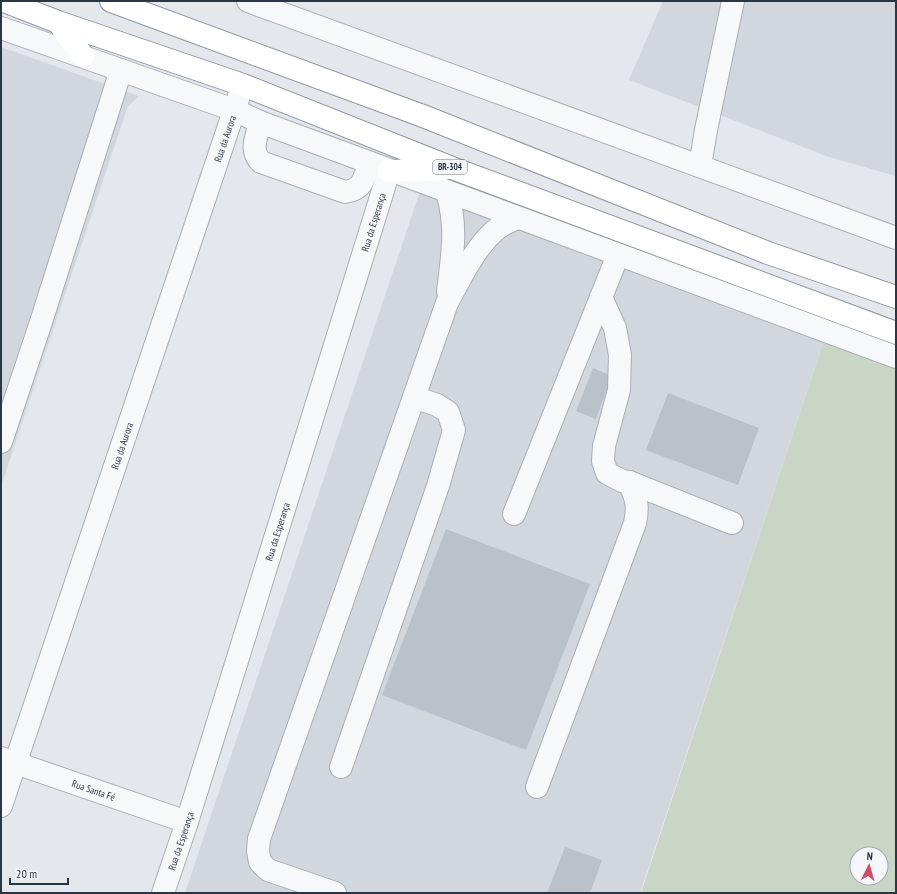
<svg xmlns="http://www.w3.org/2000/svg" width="897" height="894" viewBox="0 0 897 894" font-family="'PT Sans Narrow',sans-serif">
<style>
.built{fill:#d2d7de}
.green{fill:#cad6c5;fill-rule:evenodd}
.building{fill:#bbc1c9}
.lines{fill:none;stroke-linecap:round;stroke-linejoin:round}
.minor-casing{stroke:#a9aeb6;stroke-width:24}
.highway-casing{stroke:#8b96a2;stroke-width:24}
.minor{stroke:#f7f8fa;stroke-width:22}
.highway{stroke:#fff;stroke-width:22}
.labels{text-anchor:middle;stroke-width:3;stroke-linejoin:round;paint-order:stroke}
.shield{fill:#f4f6f9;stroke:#67707a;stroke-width:1}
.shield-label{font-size:9px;font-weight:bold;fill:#2b3644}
.street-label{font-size:10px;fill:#2b3644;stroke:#f4f6f9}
</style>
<rect width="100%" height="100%" fill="#e4e7ec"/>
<path class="built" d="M 663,1 L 896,1 L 896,176 L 829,157 L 629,80 Z
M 1,47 L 139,96 L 128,106 L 1,486 Z
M 422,185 L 825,337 L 640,893 L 185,893 Z"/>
<path class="green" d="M 825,337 L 896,363 L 896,893 L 641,893 ZM 857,854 L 881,854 L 881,878 L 857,878 Z"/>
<path class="building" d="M 593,368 L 612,376 L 596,419 L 576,411 Z
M 668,393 L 759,428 L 738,485 L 646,450 Z
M 446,529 L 590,584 L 526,750 L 382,695 Z
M 565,847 L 602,860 L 590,893 L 547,893 Z"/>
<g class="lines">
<defs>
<g id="minor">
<path d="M 248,1 L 896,238"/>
<path d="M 1,28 L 234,110 L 260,122 L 896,357"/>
<path d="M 260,122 C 257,137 249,150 261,162 L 345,192 C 364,189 363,179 370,163"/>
<path d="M 700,166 L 706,130 L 733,1"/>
<path d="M 447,192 C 458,229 452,255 448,292"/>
<path d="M 1,442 L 41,322 L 121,70"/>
<path d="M 629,482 L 732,523"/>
<path d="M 514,514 L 618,255"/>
<path id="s1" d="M 1,758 L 187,822"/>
<path d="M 341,767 L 438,486 L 454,430 L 448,412 L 437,405 L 414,397"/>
<path d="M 537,787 L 635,523 C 639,505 636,498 629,482 L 622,481 L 607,473 L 603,461 L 604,446 L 619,390 L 620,355 L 615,328 L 601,297"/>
<path id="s2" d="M 1,806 L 239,96"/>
<path id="s3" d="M 163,893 L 187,822 L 389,171"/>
<path d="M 335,893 L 268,870 L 260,862 L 258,851 L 259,839 L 447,303 C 460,279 476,245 498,228 C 503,224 511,221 517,218"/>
</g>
<path id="highway" d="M 4,1 L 58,22 L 243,85 L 452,168 L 896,333
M 111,1 L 423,116 L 768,253 L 896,297
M 58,22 L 83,56
M 389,171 L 444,169"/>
</defs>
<use href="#minor" class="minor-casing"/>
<use href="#highway" class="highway-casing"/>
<use href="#minor" class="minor"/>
<use href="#highway" class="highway"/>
</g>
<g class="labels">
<rect class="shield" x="433" y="160" width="34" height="14" rx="3"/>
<g class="shield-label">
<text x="450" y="170">BR-304</text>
</g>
<g class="street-label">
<text dy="4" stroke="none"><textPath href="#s2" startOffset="704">Rua da Aurora</textPath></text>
<text dy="4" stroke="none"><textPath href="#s3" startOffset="703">Rua da Esperança</textPath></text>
<text dy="4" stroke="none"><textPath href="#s2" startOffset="380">Rua da Aurora</textPath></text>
<text dy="4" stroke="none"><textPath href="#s3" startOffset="379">Rua da Esperança</textPath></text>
<text dy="4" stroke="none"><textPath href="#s1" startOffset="98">Rua Santa Fé</textPath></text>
<text dy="4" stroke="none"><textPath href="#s3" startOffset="55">Rua da Esperança</textPath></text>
</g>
</g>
<rect width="897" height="894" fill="none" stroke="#2b3644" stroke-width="4"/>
<g transform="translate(869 866) rotate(5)"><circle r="19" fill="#f4f6f9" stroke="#a4a9b1"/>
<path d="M0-3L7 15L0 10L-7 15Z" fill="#cf4b67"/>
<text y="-6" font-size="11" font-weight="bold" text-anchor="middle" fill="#2b3644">N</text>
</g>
<path d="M10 878v6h58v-6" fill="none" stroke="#2b3644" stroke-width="2"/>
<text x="16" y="878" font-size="12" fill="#2b3644" stroke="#f4f6f9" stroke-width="3" paint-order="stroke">20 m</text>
</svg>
